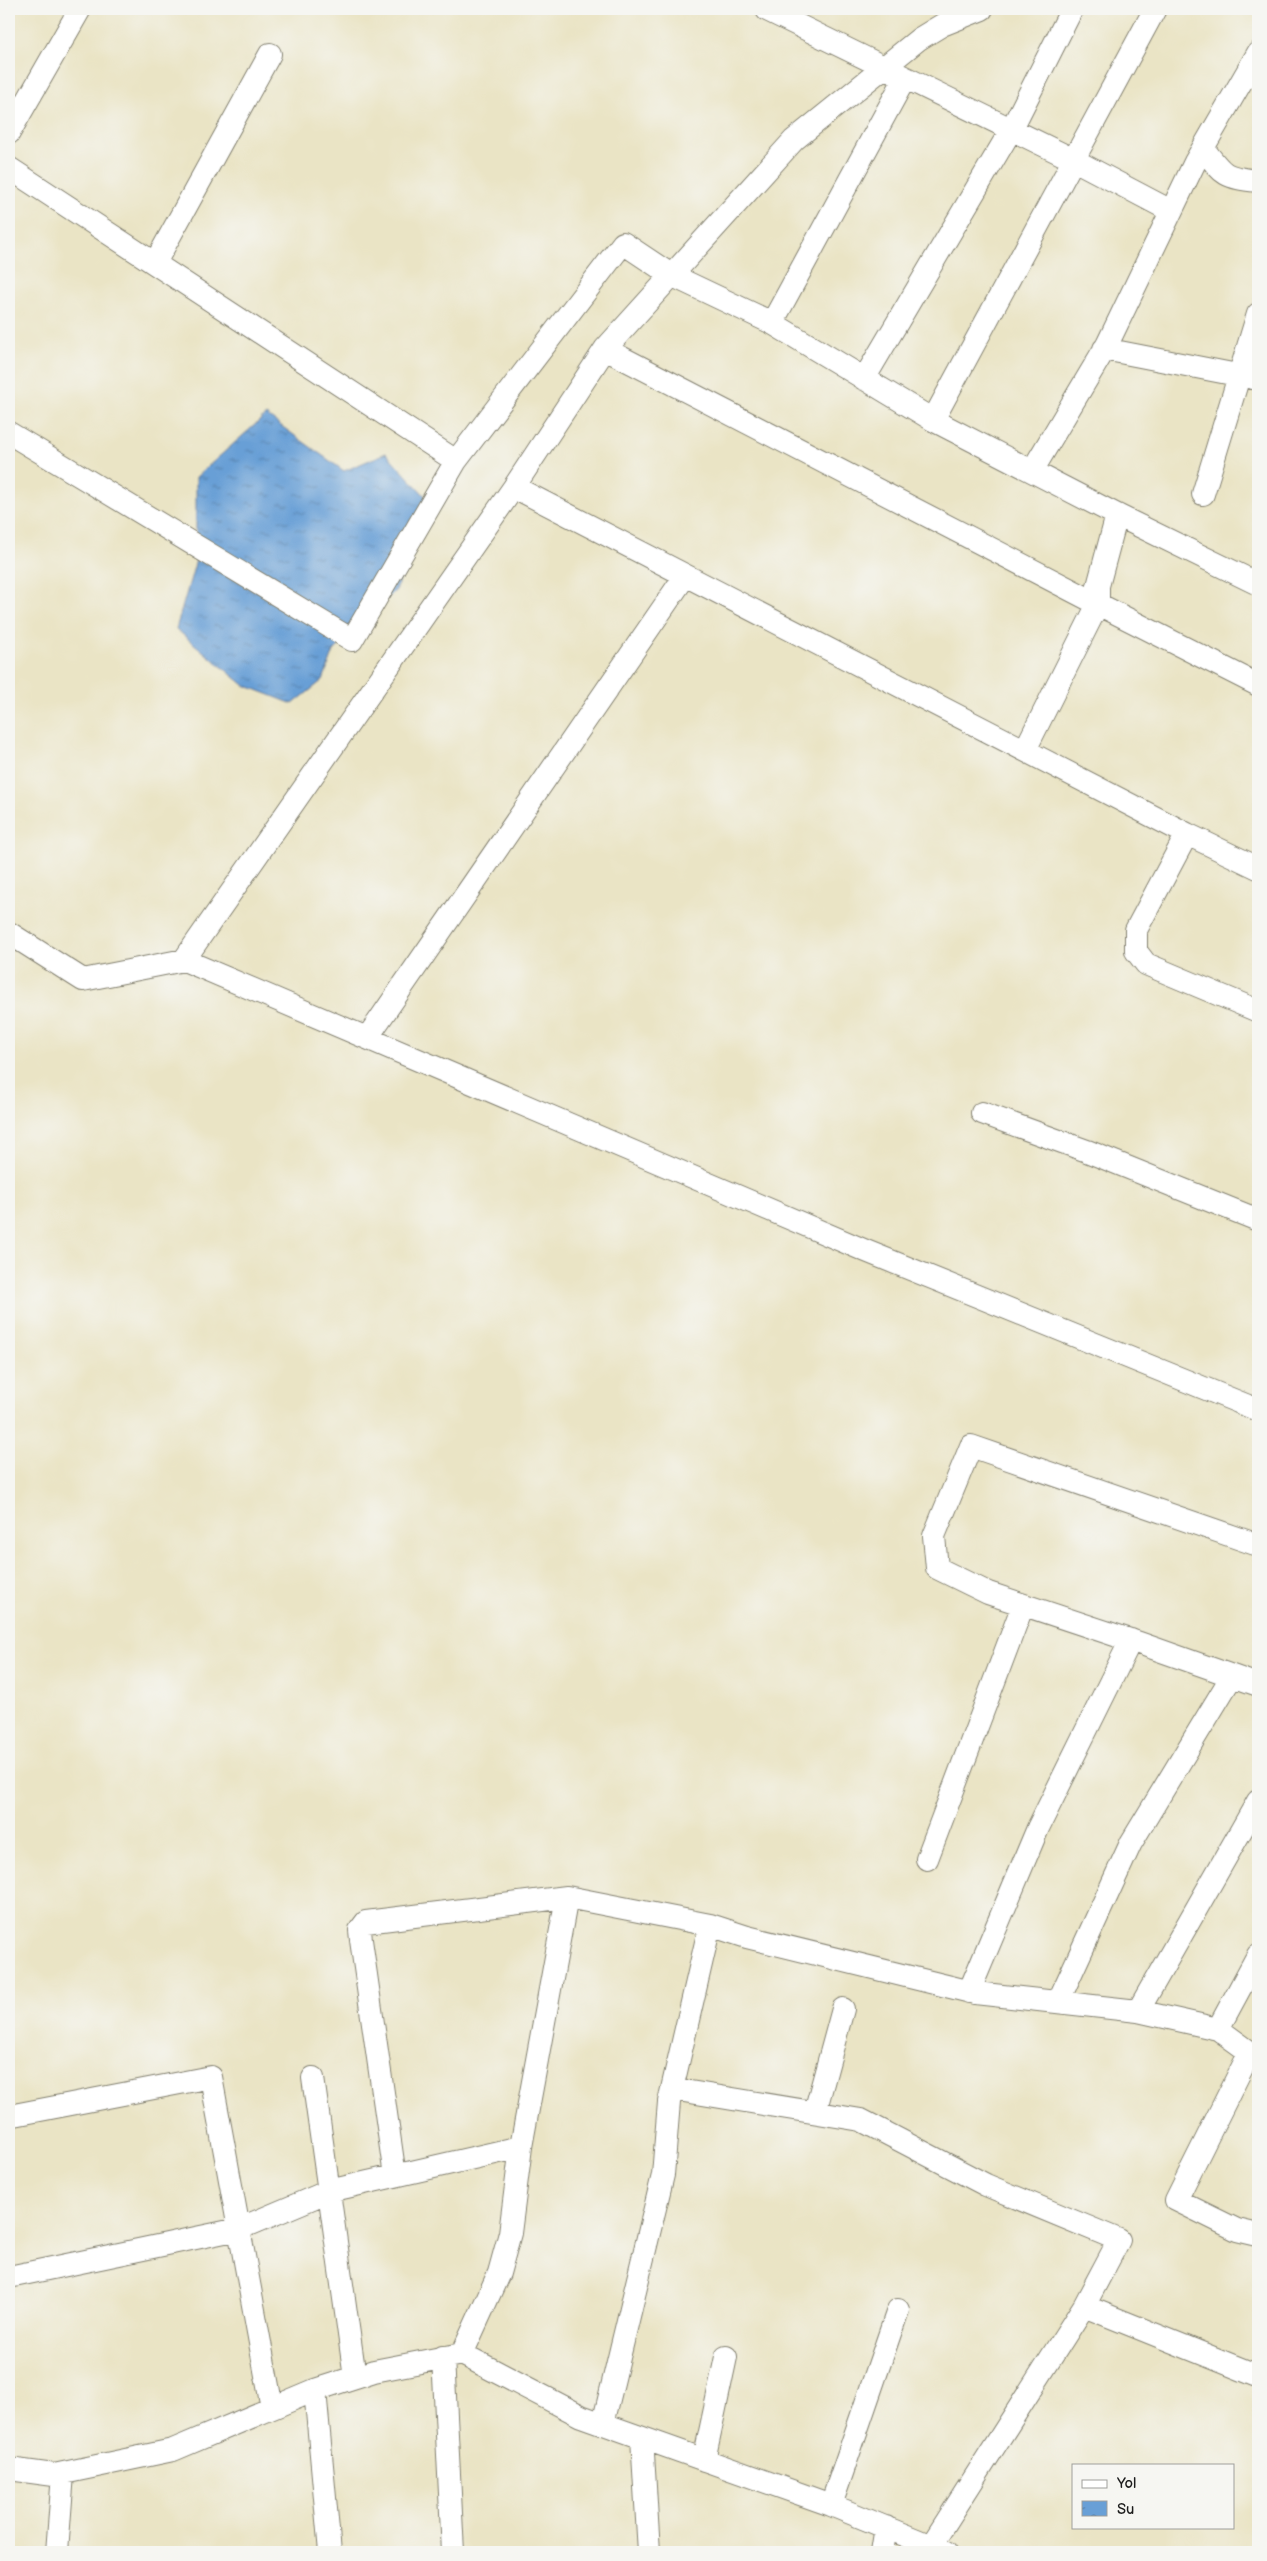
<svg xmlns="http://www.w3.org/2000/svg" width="1267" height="2561" viewBox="0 0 1267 2561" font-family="'Balsamiq Sans',sans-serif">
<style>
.water{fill:url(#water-ripples);stroke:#425e79}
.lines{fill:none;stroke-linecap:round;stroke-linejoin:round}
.minor-casing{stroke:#838070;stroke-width:24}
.minor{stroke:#fff;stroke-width:22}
</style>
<defs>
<pattern id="water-ripples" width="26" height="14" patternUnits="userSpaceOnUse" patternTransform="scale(1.25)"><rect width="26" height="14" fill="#689fd6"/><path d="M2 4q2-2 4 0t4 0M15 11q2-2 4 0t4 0" fill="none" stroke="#5581ad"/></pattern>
</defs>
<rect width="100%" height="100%" fill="#f6f6f2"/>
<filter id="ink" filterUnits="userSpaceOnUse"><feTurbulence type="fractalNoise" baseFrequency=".02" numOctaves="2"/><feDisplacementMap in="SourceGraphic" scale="10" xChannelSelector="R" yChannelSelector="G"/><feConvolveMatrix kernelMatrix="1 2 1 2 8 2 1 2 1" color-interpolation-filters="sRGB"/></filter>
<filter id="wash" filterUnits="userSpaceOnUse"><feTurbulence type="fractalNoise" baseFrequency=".0096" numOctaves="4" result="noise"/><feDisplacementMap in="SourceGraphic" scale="20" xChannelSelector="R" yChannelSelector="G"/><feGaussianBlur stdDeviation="1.12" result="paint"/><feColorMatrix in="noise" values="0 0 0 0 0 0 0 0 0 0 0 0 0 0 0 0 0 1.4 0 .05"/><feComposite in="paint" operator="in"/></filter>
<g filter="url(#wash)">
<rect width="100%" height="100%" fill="#eae4c5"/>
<path class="water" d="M 266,415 L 344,471 L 386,453 L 428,499 L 396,590 L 334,651 L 323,680 L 293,704 L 244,685 L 176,629 L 196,560 L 196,477 Z"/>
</g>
<g filter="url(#ink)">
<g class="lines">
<defs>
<path id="minor" d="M 767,10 L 1074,160 L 1171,211
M 9,133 L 80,9
M 1203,148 C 1224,176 1224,177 1258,181
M 9,168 L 456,461 L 623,243 L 671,275 L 772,323 L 933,420 L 1117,515 L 1258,584
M 155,263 L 270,54
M 772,323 L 905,78
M 605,349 L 1098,604 L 1025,750
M 1104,349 L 1258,379
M 864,379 L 1011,130 L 1072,9
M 933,420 L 1155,9
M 9,433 L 352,640 L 456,461
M 1032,471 L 1107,345 L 1195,162 L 1258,53
M 514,487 L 1187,834 L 1258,868
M 1203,494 L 1258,314
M 1117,515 L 1098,586 L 1098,604 L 1258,685
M 1187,834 L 1136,930 L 1136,951 L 1146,964 L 1258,1011
M 9,933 L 83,980 L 184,960 L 866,1251 L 1258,1410
M 184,960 L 514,487 L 605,349 L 794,140 L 919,39 L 942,25 L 982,9
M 367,1038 L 685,576
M 982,1113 L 1087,1151 L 1258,1220
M 1258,1545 L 971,1446 L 934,1536 L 937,1568 L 988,1593 L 1139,1643 L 1258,1685
M 927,1859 L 1023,1605
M 969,1992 L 1038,1828 L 1131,1640
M 1058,2002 L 1131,1843 L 1232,1676
M 1138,2011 L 1258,1801
M 1218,2029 L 1258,1955
M 1250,2052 L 1176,2200 L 1237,2230 L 1258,2235
M 313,2078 L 355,2377
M 672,2089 L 861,2120 L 986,2185 L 1119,2240 L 1084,2306
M 815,2112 L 843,2009
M 9,2116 L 211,2077 L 272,2408
M 395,2176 L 361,1940 L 360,1930 L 366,1922 L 567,1897 L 710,1925 L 747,1937 L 975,1993 L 1138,2011 L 1218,2029 L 1258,2058
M 9,2277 L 239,2229 L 329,2191 L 521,2147
M 462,2354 L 499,2273 L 510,2233 L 521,2147 L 567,1897
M 443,2357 L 453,2552
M 315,2390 L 330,2552
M 603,2424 L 663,2175 L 669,2102 L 710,1925
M 642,2438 L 649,2552
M 704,2460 L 726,2357
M 9,2469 L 54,2475 L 173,2450 L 315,2390 L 374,2371 L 462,2354 L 581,2416 L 831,2505 L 946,2552
M 831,2505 L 898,2310
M 931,2546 L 1084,2306 L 1258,2376
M 57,2552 L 63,2474
M 882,2552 L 886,2527"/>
</defs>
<use href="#minor" class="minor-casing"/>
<use href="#minor" class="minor"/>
</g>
</g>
<rect width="1267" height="2561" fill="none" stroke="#f6f6f2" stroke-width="30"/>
<rect x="1072" y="2464" width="162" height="65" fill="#f6f6f2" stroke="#9f9f9c"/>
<rect x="1082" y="2480" width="25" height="8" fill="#ffffff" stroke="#9f9f9c"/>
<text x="1117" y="2488" font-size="15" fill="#1c1c1c">Yol</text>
<rect x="1082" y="2501" width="25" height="15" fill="url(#water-ripples)" stroke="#9f9f9c"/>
<text x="1117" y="2514" font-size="15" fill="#1c1c1c">Su</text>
</svg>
